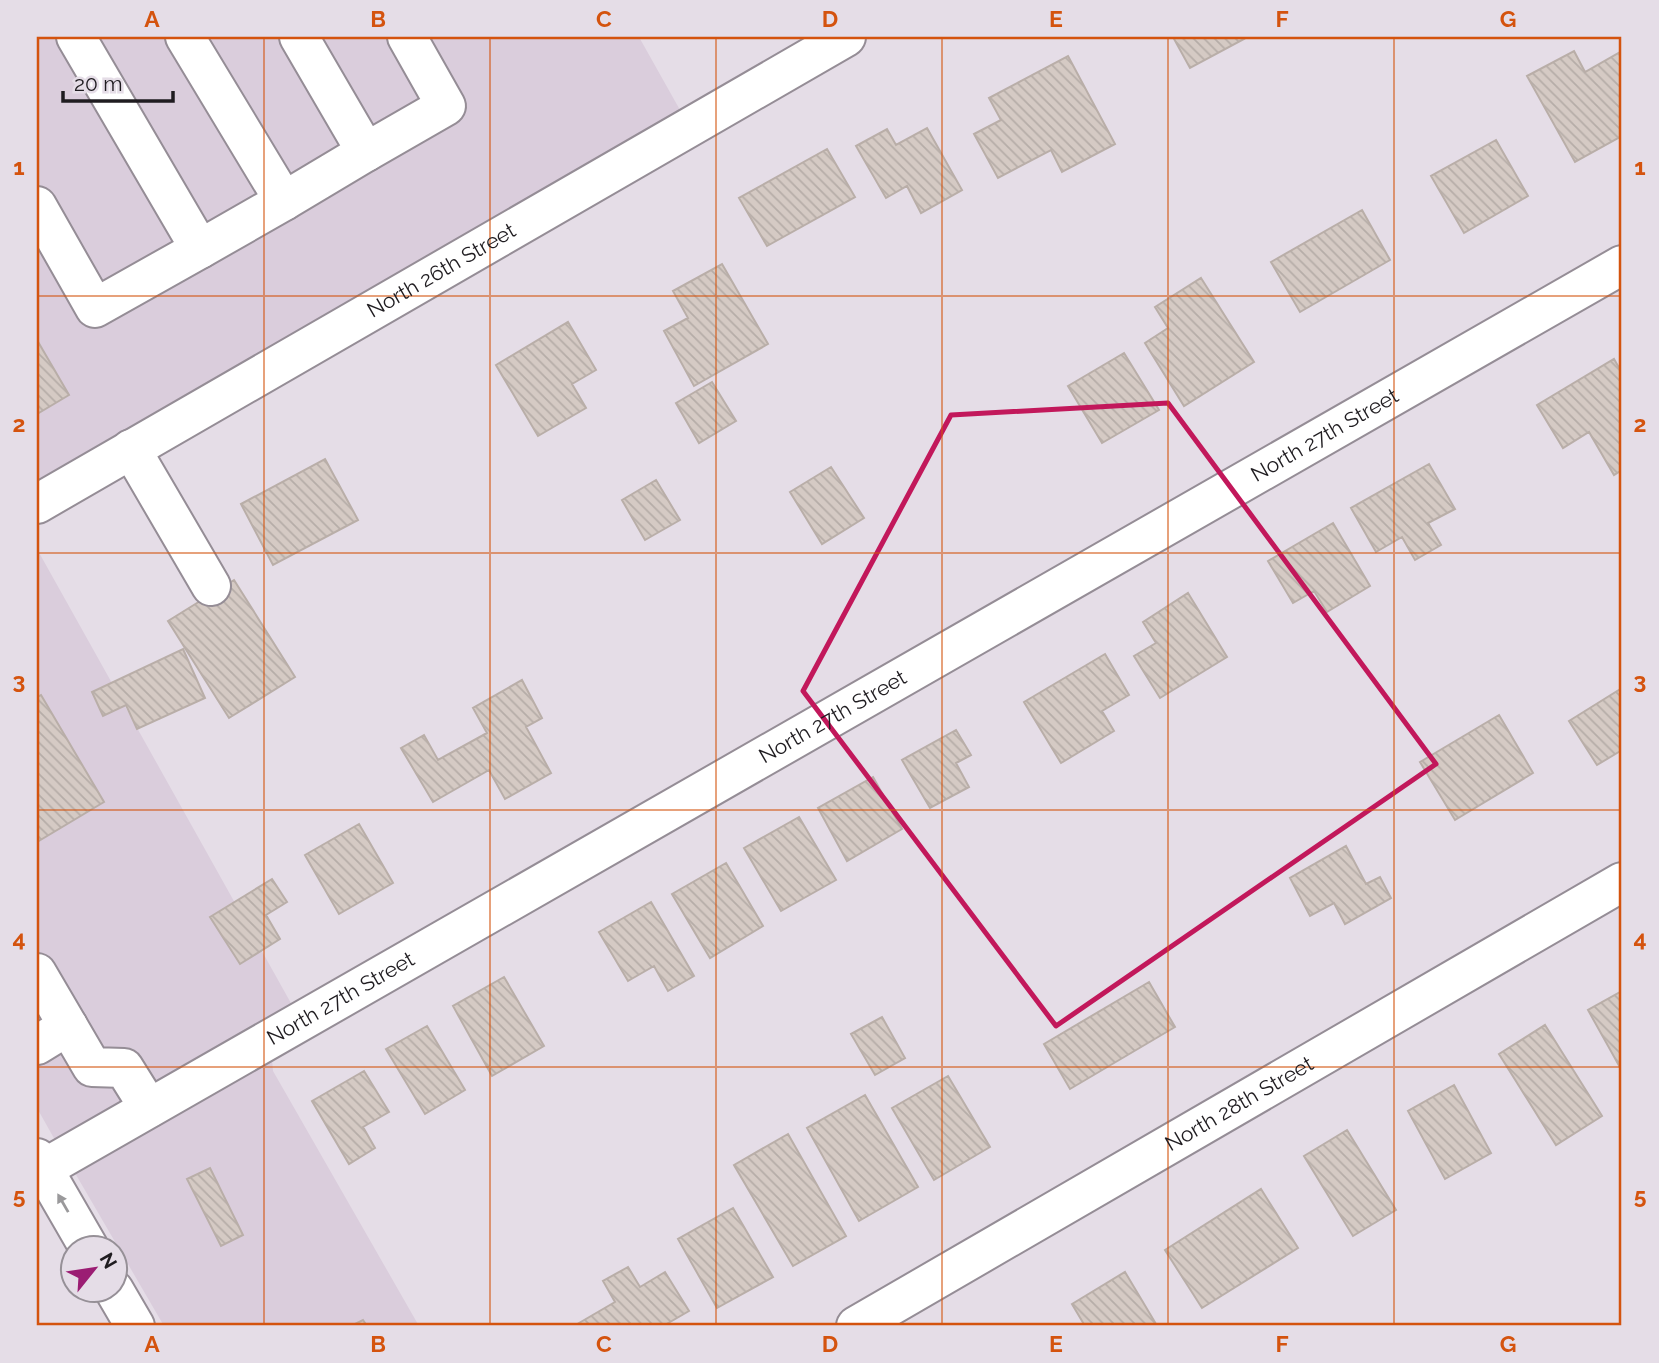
<svg xmlns="http://www.w3.org/2000/svg" width="1659" height="1363" viewBox="0 0 1659 1363" font-family="Raleway,sans-serif">
<style>
.built{fill:#dacddc}
.building{fill:url(#building-back-hatch);stroke:#b9aea8;stroke-width:2}
.lines{fill:none;stroke-linecap:round;stroke-linejoin:round}
.minor-casing{stroke:#958d96;stroke-width:42}
.major-casing{stroke:#958d96;stroke-width:42}
.minor{stroke:#fff;stroke-width:38}
.major{stroke:#fff;stroke-width:38}
.oneway{fill:#9a999b}
.marked{fill:none;stroke:#c2185b;stroke-width:5;stroke-linejoin:round}
.grid{fill:none;stroke:#d4530e;stroke-width:2;stroke-opacity:0.55}
.labels{text-anchor:middle;stroke-width:5;stroke-linejoin:round;paint-order:stroke}
.street-label{font-size:21px;fill:#1f1c20;stroke:#e5dde7}
.neatline{fill:none;stroke:#d4530e;stroke-width:2.5}
.grid-label{font-size:23px;text-anchor:middle;font-weight:bold;fill:#d4530e}
</style>
<defs>
<pattern id="building-back-hatch" width="6" height="6" patternUnits="userSpaceOnUse" patternTransform="scale(1.75)"><rect width="6" height="6" fill="#d5cac4"/><path d="M-1 5l2 2M0 0l6 6M5-1l2 2" fill="none" stroke="#b6ada8"/></pattern>
</defs>
<rect width="100%" height="100%" fill="#e5dde7"/>
<path class="built" d="M 37,37 L 639,37 L 680,110 L 37,480 Z
M 37,549 L 292,1005 L 55,1140 L 37,1108 Z
M 272,1059 L 273,1071 L 419,1326 L 164,1326 L 75,1173 Z"/>
<path class="building" d="M 1173,37 L 1242,37 L 1244,39 L 1190,68 Z
M 1574,51 L 1585,72 L 1622,51 L 1622,136 L 1575,162 L 1527,76 Z
M 1068,56 L 1115,144 L 1062,172 L 1051,150 L 998,178 L 974,134 L 1001,120 L 989,98 Z
M 927,128 L 962,190 L 921,213 L 907,186 L 886,198 L 856,146 L 887,129 L 896,145 Z
M 1496,140 L 1528,196 L 1464,233 L 1431,176 Z
M 827,149 L 855,197 L 767,246 L 739,198 Z
M 1362,210 L 1390,260 L 1300,312 L 1271,262 Z
M 722,264 L 768,344 L 694,386 L 664,331 L 688,318 L 673,291 Z
M 1201,278 L 1254,362 L 1184,406 L 1145,343 L 1168,328 L 1155,307 Z
M 568,322 L 596,370 L 572,384 L 586,408 L 538,436 L 496,365 Z
M 37,340 L 69,395 L 37,414 Z
M 1124,353 L 1159,410 L 1102,443 L 1068,386 Z
M 1614,359 L 1622,373 L 1622,470 L 1614,475 L 1589,432 L 1563,448 L 1537,405 Z
M 712,382 L 736,421 L 699,443 L 676,403 Z
M 325,459 L 358,520 L 273,565 L 241,504 Z
M 1429,464 L 1455,509 L 1428,523 L 1441,545 L 1415,560 L 1402,537 L 1376,552 L 1351,508 Z
M 831,467 L 864,518 L 822,544 L 790,492 Z
M 656,480 L 680,520 L 645,540 L 622,500 Z
M 1333,523 L 1370,586 L 1327,612 L 1314,591 L 1293,603 L 1268,561 Z
M 234,580 L 295,677 L 229,718 L 168,621 Z
M 1188,593 L 1227,657 L 1160,698 L 1134,656 L 1156,643 L 1143,622 Z
M 183,649 L 205,698 L 137,729 L 126,705 L 103,716 L 92,692 Z
M 1105,654 L 1129,695 L 1102,711 L 1114,731 L 1061,763 L 1024,702 Z
M 522,680 L 542,718 L 526,727 L 551,773 L 505,799 L 489,770 L 433,802 L 401,748 L 424,735 L 438,760 L 487,733 L 473,708 Z
M 1622,688 L 1622,750 L 1597,765 L 1569,721 Z
M 41,695 L 104,802 L 37,842 L 37,697 Z
M 1499,715 L 1533,773 L 1455,820 L 1420,762 Z
M 956,730 L 971,755 L 956,763 L 969,787 L 930,808 L 902,760 Z
M 873,777 L 902,829 L 847,861 L 818,808 Z
M 799,817 L 836,880 L 781,911 L 744,848 Z
M 359,824 L 393,883 L 339,914 L 305,855 Z
M 1346,846 L 1366,884 L 1380,877 L 1391,898 L 1345,924 L 1334,903 L 1310,916 L 1290,878 Z
M 726,863 L 763,926 L 710,958 L 672,894 Z
M 272,879 L 287,902 L 266,915 L 280,939 L 240,964 L 210,917 Z
M 651,902 L 694,976 L 668,991 L 654,966 L 628,981 L 599,932 Z
M 504,977 L 544,1046 L 492,1076 L 453,1006 Z
M 1149,982 L 1175,1027 L 1070,1089 L 1044,1044 Z
M 1622,991 L 1622,1071 L 1588,1010 Z
M 882,1017 L 905,1058 L 875,1075 L 851,1034 Z
M 1545,1025 L 1602,1116 L 1556,1145 L 1499,1054 Z
M 427,1026 L 465,1090 L 425,1114 L 386,1049 Z
M 364,1071 L 389,1112 L 363,1127 L 375,1148 L 349,1164 L 312,1101 Z
M 948,1076 L 990,1147 L 934,1180 L 892,1108 Z
M 1454,1085 L 1491,1153 L 1445,1179 L 1408,1111 Z
M 865,1095 L 918,1187 L 859,1221 L 807,1128 Z
M 1347,1130 L 1396,1210 L 1353,1236 L 1304,1156 Z
M 788,1134 L 846,1236 L 793,1266 L 734,1165 Z
M 210,1168 L 243,1235 L 221,1246 L 187,1179 Z
M 1261,1189 L 1298,1248 L 1202,1308 L 1165,1250 Z
M 733,1208 L 773,1277 L 717,1308 L 678,1239 Z
M 628,1267 L 640,1287 L 665,1272 L 689,1311 L 663,1326 L 574,1326 L 615,1302 L 603,1281 Z
M 1125,1272 L 1156,1324 L 1151,1326 L 1085,1326 L 1072,1304 Z
M 363,1320 L 367,1326 L 351,1326 Z"/>
<g class="lines">
<defs>
<g id="minor">
<path d="M 185,37 L 284,201 L 200,249"/>
<path d="M 366,152 L 446,106 L 407,37"/>
<path d="M 284,201 L 366,152 L 299,37"/>
<path d="M 37,206 L 95,308 L 200,249 L 76,37"/>
<path d="M 131,449 L 211,586"/>
<path id="s1" d="M 37,504 L 846,37"/>
<path d="M 37,973 L 92,1067 L 124,1068 L 149,1108"/>
<path d="M 37,1045 L 68,1026"/>
<path id="s2" d="M 43,1169 L 1622,265"/>
<path id="s3" d="M 856,1326 L 1622,882"/>
</g>
<path id="major" d="M 37,1158 L 89,1248
M 114,1290 L 135,1326"/>
</defs>
<use href="#minor" class="minor-casing"/>
<use href="#major" class="major-casing"/>
<use href="#minor" class="minor"/>
<use href="#major" class="major"/>
</g>
<defs><path id="oneway-solid" d="M-6-.8H1V-3.2L6.5 0L1 3.2V.8H-6Z" transform="scale(1.75)"/></defs>
<use class="oneway" href="#oneway-solid" transform="translate(63 1203) rotate(-120)"/>
<path class="marked" d="M 1168,403 L 1436,764 L 1056,1026 L 803,691 L 951,415 Z"/>
<path class="grid" d="M 264,37 L 264,1326M 490,37 L 490,1326M 716,37 L 716,1326M 942,37 L 942,1326M 1168,37 L 1168,1326M 1394,37 L 1394,1326M 37,296 L 1622,296M 37,553 L 1622,553M 37,810 L 1622,810M 37,1067 L 1622,1067"/>
<g class="labels">
<g class="street-label">
<text dy="7" stroke="none"><textPath href="#s1" startOffset="467">North 26th Street</textPath></text>
<text dy="7" stroke="none"><textPath href="#s2" startOffset="1477">North 27th Street</textPath></text>
<text dy="7" stroke="none"><textPath href="#s2" startOffset="910">North 27th Street</textPath></text>
<text dy="7" stroke="none"><textPath href="#s2" startOffset="343">North 27th Street</textPath></text>
<text dy="7" stroke="none"><textPath href="#s3" startOffset="443">North 28th Street</textPath></text>
</g>
</g>
<rect width="1659" height="1363" fill="none" stroke="#e5dde7" stroke-width="77"/>
<g transform="translate(94 1269) rotate(60)"><circle r="33" fill="#e5dde7" stroke="#969097" stroke-width="2"/>
<path d="M0-5L12 26L0 18L-12 26Z" fill="#9b1d73"/>
<text y="-10" font-size="19" font-weight="bold" text-anchor="middle" fill="#1f1c20">N</text>
</g>
<path d="M63 91v10h110v-10" fill="none" stroke="#1f1c20" stroke-width="3.5"/>
<text x="74" y="91" font-size="21" fill="#1f1c20" stroke="#e5dde7" stroke-width="5" paint-order="stroke">20 m</text>
<rect x="38" y="38" width="1582" height="1286" class="neatline"/>
<g class="grid-label">
<text x="152" y="27">A</text>
<text x="378" y="27">B</text>
<text x="604" y="27">C</text>
<text x="830" y="27">D</text>
<text x="1056" y="27">E</text>
<text x="1282" y="27">F</text>
<text x="1508" y="27">G</text>
<text x="19" y="175">1</text>
<text x="1640" y="175">1</text>
<text x="19" y="432">2</text>
<text x="1640" y="432">2</text>
<text x="19" y="689">3</text>
<text x="1640" y="689">3</text>
<text x="19" y="947">4</text>
<text x="1640" y="947">4</text>
<text x="19" y="1204">5</text>
<text x="1640" y="1204">5</text>
<text x="152" y="1352">A</text>
<text x="378" y="1352">B</text>
<text x="604" y="1352">C</text>
<text x="830" y="1352">D</text>
<text x="1056" y="1352">E</text>
<text x="1282" y="1352">F</text>
<text x="1508" y="1352">G</text>
</g>
</svg>
